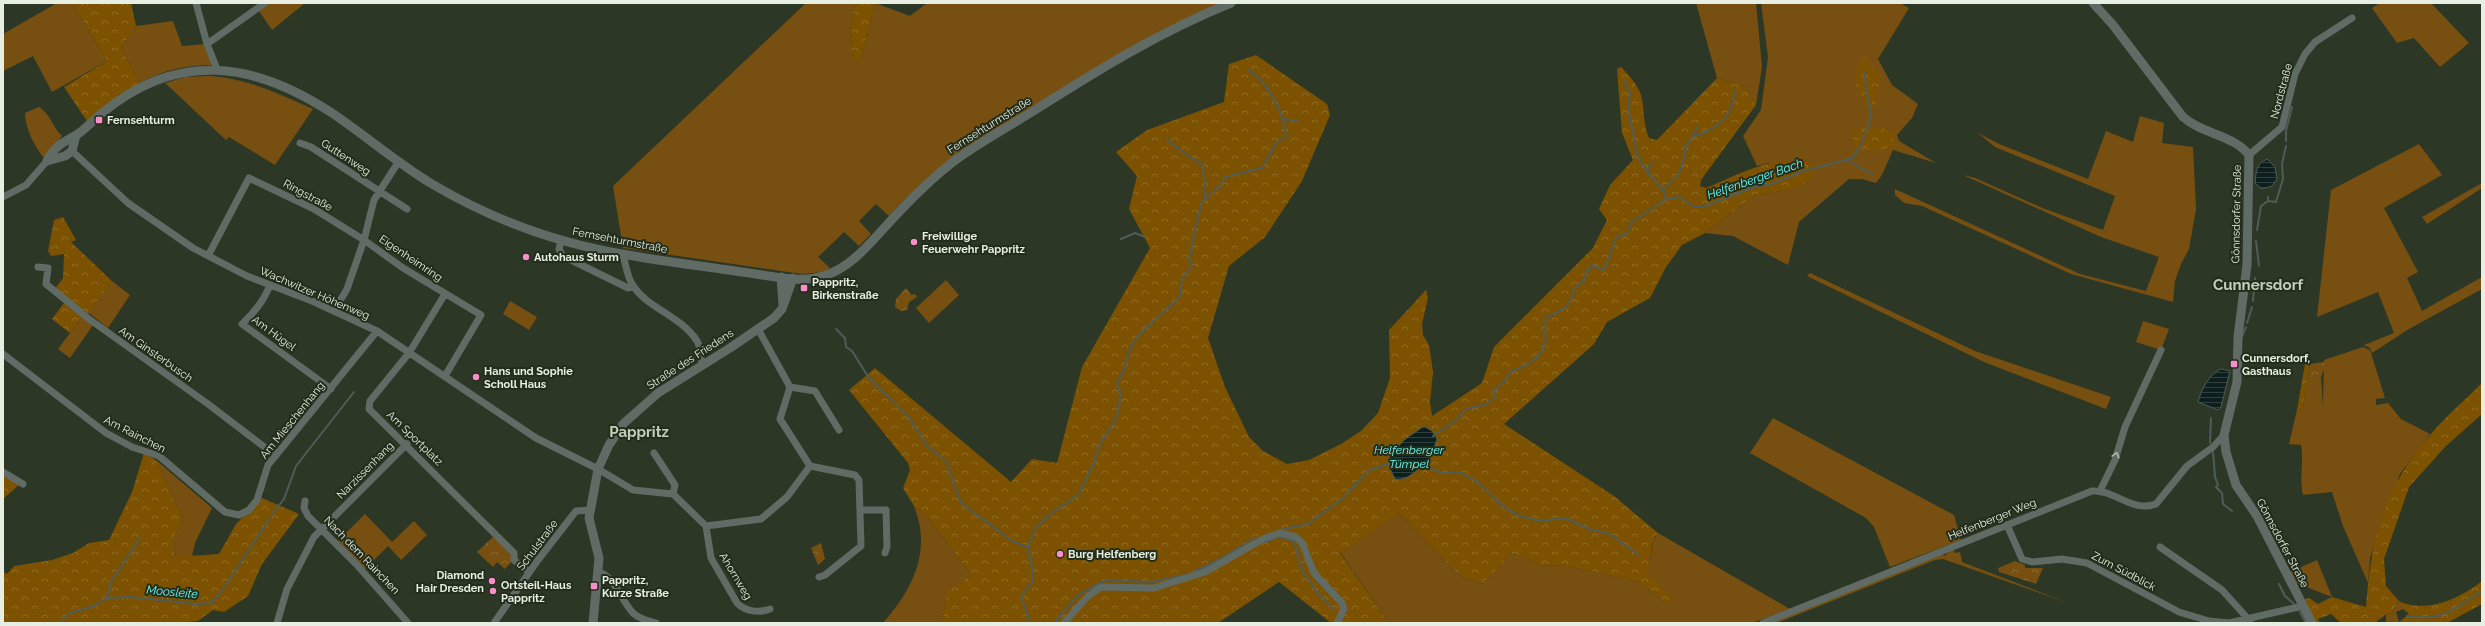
<svg xmlns="http://www.w3.org/2000/svg" width="2485" height="626" viewBox="0 0 2485 626" font-family="Raleway,sans-serif">
<style>
.green{fill:#775011}
.forest{fill:url(#forest-crowns)}
.park{fill:url(#park-crowns)}
.water{fill:url(#water-rules);stroke:#4e5d59}
.lines{fill:none;stroke-linecap:round;stroke-linejoin:round}
.stream{stroke:#4e5d59;stroke-width:2}
.minor{stroke:#606b65;stroke-width:7}
.tertiary{stroke:#606b65;stroke-width:9}
.oneway{stroke:#b1bab0}
.poi-dot{fill:#f98fca;stroke:#232d1b;stroke-width:1.5}
.labels{text-anchor:middle;stroke-width:4;stroke-linejoin:round;paint-order:stroke}
.street-label{font-size:11px;fill:#e7eee2;stroke:#232d1b}
.poi-label{font-size:11px;font-weight:bold;fill:#e7eee2;stroke:#232d1b;text-anchor:start}
.water-label{font-size:12px;font-style:italic;fill:#6afaf4;stroke:#232d1b}
.district-label{font-size:15px;font-weight:bold;fill:#c2d0b9;stroke:#232d1b}
</style>
<defs>
<pattern id="forest-crowns" width="20" height="18" patternUnits="userSpaceOnUse"><rect width="20" height="18" fill="#7c5201"/><path d="M2 6a3 3 0 1 1 6 0M12 15a3 3 0 1 1 6 0" fill="none" stroke="#8f6b26"/></pattern>
<pattern id="park-crowns" width="20" height="18" patternUnits="userSpaceOnUse"><rect width="20" height="18" fill="#775011"/><path d="M2 6a3 3 0 1 1 6 0M12 15a3 3 0 1 1 6 0" fill="none" stroke="#8a6a33"/></pattern>
<pattern id="water-rules" width="6" height="5" patternUnits="userSpaceOnUse"><rect width="6" height="5" fill="#0c1f1e"/><path d="M0 2.5h6" fill="none" stroke="#2f403e"/></pattern>
</defs>
<rect width="100%" height="100%" fill="#2c3725"/>
<path class="green" d="M 57,3 L 72,3 L 107,61 L 52,92 L 33,56 L 3,71 L 3,34 Z
M 265,3 L 305,3 L 272,30 L 257,8 Z
M 806,3 L 855,3 L 850,30 L 853,58 L 861,60 L 875,3 L 910,16 L 927,3 L 1221,3 C 1159,29 1102,63 1045,99 C 989,134 935,167 889,216 L 876,204 L 859,221 L 871,234 L 859,246 L 844,232 L 818,257 L 830,268 L 823,272 L 802,274 L 623,248 L 613,186 Z
M 1696,3 L 1756,3 L 1762,67 L 1756,105 L 1746,87 L 1717,78 Z
M 1761,3 L 1900,3 L 1909,8 L 1878,59 L 1892,85 L 1918,104 L 1912,118 L 1897,135 L 1899,141 L 1936,163 L 1893,150 L 1882,175 L 1876,183 L 1862,179 L 1849,179 L 1799,222 L 1788,265 L 1733,236 L 1705,233 L 1754,196 L 1792,189 L 1769,163 L 1757,166 L 1743,136 L 1761,110 L 1768,57 Z
M 2380,3 L 2431,3 L 2469,43 L 2440,67 L 2414,38 L 2397,43 L 2372,8 Z
M 173,21 L 182,46 L 207,44 L 213,65 C 187,65 163,70 140,83 L 121,48 L 136,26 Z
M 210,76 C 249,79 277,93 313,109 L 275,165 L 229,137 L 226,140 L 165,83 L 185,77 Z
M 39,107 C 51,114 52,127 62,136 L 46,157 L 43,157 C 34,145 25,128 25,113 Z
M 2140,116 L 2164,123 L 2162,143 L 2193,147 L 2196,209 L 2189,249 L 2181,264 L 2175,281 L 2173,302 L 2071,274 L 1922,206 L 1904,203 L 1895,195 L 1895,189 L 2080,274 L 2146,291 L 2159,257 L 2101,237 L 1963,175 L 1975,178 L 2045,209 L 2103,230 L 2115,196 L 1995,147 L 1978,133 L 1999,144 L 2088,179 L 2106,131 L 2133,142 Z
M 2419,144 L 2442,175 L 2384,208 L 2418,272 L 2407,278 L 2422,311 L 2482,277 L 2482,289 L 2409,329 L 2372,353 L 2370,348 L 2364,345 L 2394,333 L 2378,292 L 2317,317 L 2331,190 Z
M 2482,183 L 2482,188 L 2427,224 L 2422,217 Z
M 1810,273 L 1975,351 L 2111,397 L 2106,409 L 1984,362 L 1807,276 Z
M 946,280 L 959,295 L 929,323 L 916,308 Z
M 112,281 L 130,295 L 108,328 L 89,313 Z
M 510,301 L 537,317 L 529,330 L 503,314 Z
M 82,317 L 93,325 L 70,358 L 58,349 Z
M 2143,321 L 2169,329 L 2161,350 L 2136,342 Z
M 2363,347 L 2370,350 L 2371,353 L 2385,398 L 2376,399 L 2376,405 L 2388,403 L 2401,419 L 2430,434 L 2400,474 L 2370,558 L 2368,583 L 2343,526 L 2332,492 L 2303,495 C 2299,478 2304,462 2301,445 L 2289,444 L 2297,410 L 2303,409 L 2308,377 L 2321,377 L 2323,406 L 2324,360 Z
M 1773,418 L 1954,515 L 1961,540 L 1890,567 L 1874,527 L 1866,518 L 1750,453 Z
M 156,460 L 212,508 L 195,543 L 192,556 L 174,558 L 175,536 L 183,519 Z
M 914,506 L 928,517 L 971,575 L 947,593 L 942,623 L 883,623 C 913,589 932,551 914,506 Z
M 1399,513 L 1461,577 L 1483,584 L 1511,554 L 1523,556 L 1539,565 L 1567,566 L 1639,582 L 1668,604 L 1672,599 L 1645,572 C 1655,557 1648,546 1658,533 L 1790,609 L 1752,623 L 1389,623 L 1340,552 Z
M 365,514 L 392,542 L 414,521 L 427,535 L 401,560 L 388,546 L 365,569 L 338,541 Z
M 1953,549 L 1955,553 L 1960,552 L 1962,562 L 2068,603 L 1943,559 L 1935,560 L 1777,623 L 1768,623 L 1942,553 L 1944,556 Z
M 2317,560 L 2332,597 L 2296,583 L 2290,572 Z
M 2399,601 L 2403,603 L 2403,609 L 2396,612 L 2399,622 L 2395,620 L 2386,623 L 2386,614 L 2392,613 Z"/>
<path class="forest" d="M 72,3 L 131,3 L 136,26 L 121,48 L 140,83 L 119,95 L 87,121 L 64,87 L 107,61 Z
M 855,3 L 875,3 L 861,60 L 853,59 L 850,30 Z
M 1256,55 L 1327,104 L 1330,115 L 1302,181 L 1265,237 L 1229,266 L 1208,338 L 1225,387 L 1249,437 L 1263,451 L 1287,464 L 1309,460 L 1341,444 L 1361,431 L 1378,413 L 1390,378 L 1389,330 L 1426,290 L 1428,298 L 1422,324 L 1423,335 L 1429,345 L 1433,372 L 1430,402 L 1432,416 L 1482,383 L 1494,347 L 1593,248 L 1607,220 L 1599,209 L 1610,185 L 1633,160 L 1622,133 L 1617,69 L 1621,67 C 1628,74 1638,85 1641,95 C 1645,110 1642,121 1649,138 L 1657,140 L 1717,78 L 1746,87 L 1756,105 L 1701,180 L 1700,186 L 1706,188 C 1743,173 1767,157 1808,162 L 1815,172 L 1805,183 L 1792,189 L 1754,196 L 1705,233 L 1682,245 L 1666,267 L 1650,298 L 1607,322 L 1594,344 L 1504,424 L 1614,496 L 1658,533 C 1648,545 1654,558 1646,572 L 1673,599 L 1668,604 L 1639,582 L 1567,566 L 1539,565 L 1523,556 L 1511,554 L 1483,584 L 1461,577 L 1399,513 L 1340,553 L 1389,623 L 1331,623 L 1279,582 L 1218,623 L 942,623 L 947,592 L 971,575 L 928,517 L 914,506 L 903,488 L 910,470 L 908,463 L 849,390 L 875,368 L 1011,482 L 1032,459 L 1057,463 L 1082,367 L 1150,248 L 1129,209 L 1137,176 L 1116,152 L 1147,130 L 1224,102 L 1229,64 Z
M 1864,56 L 1880,78 L 1875,106 L 1865,105 L 1854,80 Z
M 1882,128 L 1893,134 L 1894,147 L 1874,151 L 1854,147 L 1852,129 Z
M 63,217 L 76,240 L 71,242 L 112,281 L 87,316 L 55,289 L 63,278 L 64,254 L 51,256 L 48,251 L 54,220 Z
M 64,303 L 82,317 L 70,333 L 52,319 Z
M 2305,364 L 2310,364 L 2303,409 L 2297,410 Z
M 2482,383 L 2482,414 L 2445,447 L 2409,487 L 2384,559 L 2386,586 L 2399,601 L 2392,613 L 2386,614 L 2375,623 L 2341,623 L 2331,614 L 2318,619 L 2320,623 L 2315,623 L 2303,600 L 2309,598 L 2318,604 L 2332,597 L 2366,607 C 2371,538 2384,488 2430,435 C 2446,416 2465,400 2482,383 Z
M 144,453 L 156,460 L 183,519 L 175,536 L 174,557 L 219,554 L 236,524 L 262,498 L 299,514 L 262,564 L 248,596 L 224,612 L 213,610 L 198,621 L 188,622 L 3,623 L 3,571 L 7,574 L 14,566 L 52,560 L 73,553 L 89,543 L 109,540 L 132,492 Z
M 3,474 L 20,484 L 3,499 Z
M 2482,581 L 2482,604 L 2447,623 L 2387,623 L 2395,620 L 2399,622 L 2409,614 L 2403,609 L 2403,603 C 2431,612 2460,598 2482,581 Z"/>
<path class="park" d="M 906,288 L 912,295 L 915,294 L 917,297 L 909,302 L 907,310 L 901,311 L 895,307 L 896,299 Z
M 2324,362 L 2325,366 L 2321,377 L 2308,377 L 2310,364 Z
M 494,536 L 510,552 L 512,561 L 505,569 L 497,562 L 493,567 L 477,552 Z
M 821,543 L 825,559 L 818,565 L 811,548 Z
M 2015,561 L 2025,565 L 2025,568 L 2043,568 L 2036,584 L 1999,572 L 1998,568 Z"/>
<path class="water" d="M 2267,159 L 2275,167 L 2277,179 L 2272,186 L 2262,189 L 2255,183 C 2256,172 2256,164 2267,159 Z
M 2221,369 L 2230,371 L 2221,407 L 2218,410 L 2198,402 C 2201,390 2209,374 2221,369 Z
M 1424,426 L 1432,431 L 1437,438 C 1435,453 1412,483 1395,479 L 1390,469 L 1389,457 L 1404,440 Z"/>
<g class="lines">
<path class="stream" d="M 1624,80 L 1630,94 L 1628,108 L 1637,154 L 1647,172 L 1663,190
M 1284,119 L 1298,121
M 1693,137 L 1697,127
M 1167,138 C 1175,149 1192,158 1203,165 L 1205,196
M 2286,141 L 2286,131 L 2292,107
M 1847,160 L 1872,174
M 1647,172 L 1652,162
M 1666,199 L 1663,190 C 1667,185 1674,180 1678,175 C 1685,165 1683,145 1692,137 C 1695,135 1701,134 1704,133 C 1723,123 1733,113 1735,91
M 2268,201 L 2276,202 L 2283,179 L 2282,164 L 2286,146
M 2257,230 L 2261,206 L 2268,201 L 2268,197
M 1121,239 L 1135,233 L 1145,237
M 2256,241 L 2259,266
M 2253,301 L 2255,278
M 2247,323 L 2252,307
M 836,329 L 845,338 L 846,347 L 852,351 L 869,378 L 907,415 L 927,446 L 946,461 L 961,503 L 1012,541 L 1027,547
M 2242,337 L 2246,327
M 1433,436 L 1458,419 L 1466,409 C 1477,405 1486,408 1494,398 L 1494,390 L 1505,381 L 1510,372 C 1526,366 1546,357 1546,337 C 1545,329 1544,325 1546,318 L 1565,308 L 1571,300 L 1574,289 L 1584,280 L 1586,272 L 1592,265 L 1603,270 L 1606,266 L 1616,238 L 1627,233 L 1631,223 L 1666,199 L 1679,197 L 1693,206 L 1703,207 L 1754,187 L 1771,184 L 1804,171 L 1853,158 L 1861,145 L 1871,119 L 1864,72
M 2210,443 L 2211,418
M 2213,452 L 2215,477 L 2218,485 L 2216,487 L 2222,493 L 2223,504 L 2232,511
M 1422,462 L 1434,470 L 1444,473 L 1460,472 L 1476,481 L 1503,506 L 1517,515 L 1539,521 L 1566,518 L 1591,530 L 1608,533 L 1639,555
M 272,514 L 284,499 L 296,466 L 354,392
M 1282,532 L 1283,529 L 1308,524 L 1342,499 L 1369,470 L 1391,463
M 1280,537 L 1294,541 L 1302,570 L 1316,591 L 1333,609
M 1261,542 L 1263,543 L 1280,536
M 1193,572 L 1222,558 L 1254,538 L 1257,540
M 2279,584 L 2285,596 L 2294,604
M 107,598 L 111,582 L 140,538
M 2300,612 L 2306,623
M 2407,616 C 2445,622 2452,609 2482,591
M 1072,622 L 1074,623
M 1347,622 L 1348,623
M 60,623 L 70,613 L 94,606 L 107,598 L 132,597 L 196,604 L 211,603 L 222,591 L 270,518
M 1030,623 L 1021,596 L 1033,581 L 1032,567 L 1028,547 L 1036,527 L 1052,513 L 1078,495 L 1093,465 L 1100,444 L 1115,421 L 1119,409 L 1120,393 L 1117,382 C 1127,372 1125,357 1133,343 C 1142,329 1168,309 1181,296 C 1180,283 1182,276 1192,267 L 1189,258 L 1201,204 C 1208,193 1220,191 1225,177 L 1262,168 L 1277,142 L 1286,137 C 1286,117 1267,80 1248,70
M 1054,623 L 1078,595 L 1106,580 L 1152,582 L 1185,575"/>
<path class="minor" d="M 196,3 L 207,44 L 217,69
M 207,44 L 265,3
M 300,143 L 311,147 L 407,209
M 72,151 L 128,203 L 193,248 L 247,276 L 312,301 L 377,331 L 536,438 L 598,469 L 633,490 L 673,494 L 706,526 L 761,519 L 787,497 L 810,466 L 780,419 L 790,387 L 758,329
M 2249,155 L 2282,127 L 2295,74 L 2305,54 L 2315,42 L 2352,18
M 3,197 L 26,185 L 47,161
M 561,241 L 559,249 L 563,256 L 628,288 L 633,286
M 623,255 C 626,265 627,278 634,287 C 648,308 681,316 697,341 C 702,349 699,357 703,365
M 208,256 L 249,178 L 314,209 L 364,240 L 403,268 L 481,315 L 445,376
M 38,267 L 48,268 L 46,284 L 89,319 L 208,404 L 271,452 L 277,454
M 270,285 C 264,301 255,312 242,324 L 331,389
M 445,294 L 409,353 L 370,401 L 369,409 L 495,534
M 334,311 L 347,289 L 364,240 L 374,200 L 399,161
M 3,354 L 106,433 L 132,447 L 159,456 L 225,512 L 239,515 L 249,510 L 257,500 L 268,465 L 377,331
M 790,387 L 815,391 L 839,430
M 654,453 L 675,485 L 673,494
M 810,466 L 855,475 L 859,480 L 861,546 L 825,575 L 819,577
M 3,472 L 23,484
M 2100,491 L 2115,460 L 2125,427 L 2161,350
M 305,501 L 304,508 L 308,516 L 357,565 L 408,623
M 860,510 L 886,510 L 887,547 L 885,553
M 2007,525 L 2022,559 L 2032,562 L 2062,559 L 2087,563 L 2179,612 L 2209,621 L 2229,623 L 2303,606
M 706,526 L 711,558 L 737,603 C 746,612 759,613 770,609
M 498,537 L 514,553 L 514,560 L 529,572
M 2160,547 L 2222,590 L 2250,621
M 598,572 C 614,575 622,602 633,613 C 639,619 648,621 656,623
M 277,623 L 287,589 L 314,537 L 407,444
M 494,623 L 538,560 L 576,511 L 590,510
M 1064,623 L 1087,597 L 1101,587 L 1154,588 L 1205,572 L 1265,538 L 1280,533 L 1296,537 L 1302,543 L 1314,573 L 1342,603 L 1344,609 L 1337,623
M 1763,623 L 2092,491 C 2114,489 2132,513 2156,504 L 2187,466 L 2213,447 L 2224,435"/>
<path class="tertiary" d="M 2093,3 L 2113,25 L 2183,117 C 2202,134 2234,135 2249,155 L 2247,265 L 2238,337 L 2237,382 L 2224,435 L 2226,452 L 2236,485 L 2257,516 L 2312,623
M 47,161 C 54,146 63,143 76,135 C 85,130 94,119 102,113 C 178,50 254,62 332,113 C 366,136 397,163 432,184 C 493,220 558,244 628,255 C 666,262 704,266 742,272 C 768,275 798,284 823,276 C 855,267 877,234 900,211 C 917,193 935,176 954,161 C 980,142 1008,127 1035,110 C 1098,70 1161,31 1231,3
M 47,161 L 65,156 L 72,151 L 76,135
M 781,277 L 783,305
M 593,623 L 599,558 L 589,518 L 598,469 L 609,445 L 623,424 L 658,393 L 730,348 L 774,318 L 782,309 L 793,278"/>
</g>
<defs><path id="oneway-chevron" d="M-2-3.5L2.5 0L-2 3.5" fill="none" stroke-width="1.6" stroke-linecap="round" stroke-linejoin="round"/></defs>
<use class="oneway" href="#oneway-chevron" transform="translate(2116 455) rotate(-75)"/>
<g class="poi-dot">
<rect x="95" y="116" width="8" height="8" rx="2"/>
<circle cx="914" cy="242" r="4"/>
<circle cx="526" cy="257" r="4"/>
<rect x="800" y="284" width="8" height="8" rx="2"/>
<rect x="2230" y="360" width="8" height="8" rx="2"/>
<circle cx="476" cy="377" r="4"/>
<circle cx="1060" cy="554" r="4"/>
<circle cx="492" cy="581" r="4"/>
<rect x="590" y="582" width="8" height="8" rx="2"/>
<circle cx="493" cy="591" r="4"/>
</g>
<g class="labels">
<g class="street-label">
<text transform="translate(2281 91) rotate(-75)" y="4">Nordstraße</text>
<text transform="translate(989 125) rotate(-32)" y="4">Fernsehturmstraße</text>
<text transform="translate(346 157) rotate(33)" y="4">Guttenweg</text>
<text transform="translate(308 195) rotate(28)" y="4">Ringstraße</text>
<text transform="translate(2236 214) rotate(-89)" y="4">Gönnsdorfer Straße</text>
<text transform="translate(620 240) rotate(11)" y="4">Fernsehturmstraße</text>
<text transform="translate(411 258) rotate(34)" y="4">Eigenheimring</text>
<text transform="translate(315 293) rotate(23)" y="4">Wachwitzer Höhenweg</text>
<text transform="translate(274 333) rotate(36)" y="4">Am Hügel</text>
<text transform="translate(156 354) rotate(35)" y="4">Am Ginsterbusch</text>
<text transform="translate(690 359) rotate(-33)" y="4">Straße des Friedens</text>
<text transform="translate(292 420) rotate(-51)" y="4">Am Mieschenhang</text>
<text transform="translate(135 434) rotate(27)" y="4">Am Rainchen</text>
<text transform="translate(415 438) rotate(44)" y="4">Am Sportplatz</text>
<text transform="translate(365 470) rotate(-45)" y="4">Narzissenhang</text>
<text transform="translate(1992 519) rotate(-22)" y="4">Helfenberger Weg</text>
<text transform="translate(2283 543) rotate(62)" y="4">Gönnsdorfer Straße</text>
<text transform="translate(537 545) rotate(-53)" y="4">Schulstraße</text>
<text transform="translate(362 555) rotate(46)" y="4">Nach dem Rainchen</text>
<text transform="translate(2124 571) rotate(28)" y="4">Zum Südblick</text>
<text transform="translate(736 576) rotate(59)" y="4">Ahornweg</text>
</g>
<g class="poi-label">
<text x="107" y="124">Fernsehturm</text>
<text x="922" y="240">Freiwillige<tspan x="922" dy="13">Feuerwehr Pappritz</tspan></text>
<text x="534" y="261">Autohaus Sturm</text>
<text x="812" y="286">Pappritz,<tspan x="812" dy="13">Birkenstraße</tspan></text>
<text x="2242" y="362">Cunnersdorf,<tspan x="2242" dy="13">Gasthaus</tspan></text>
<text x="484" y="375">Hans und Sophie<tspan x="484" dy="13">Scholl Haus</tspan></text>
<text x="1068" y="558">Burg Helfenberg</text>
<text x="484" y="579" text-anchor="end">Diamond<tspan x="484" dy="13">Hair Dresden</tspan></text>
<text x="602" y="584">Pappritz,<tspan x="602" dy="13">Kurze Straße</tspan></text>
<text x="501" y="589">Ortsteil-Haus<tspan x="501" dy="13">Pappritz</tspan></text>
</g>
<g class="water-label">
<text transform="translate(1755 179) rotate(-19)" y="4">Helfenberger Bach</text>
<text x="1409" y="454">Helfenberger<tspan x="1409" dy="14">Tümpel</tspan></text>
<text transform="translate(172 592) rotate(5)" y="4">Moosleite</text>
</g>
<g class="district-label">
<text x="2258" y="290">Cunnersdorf</text>
<text x="639" y="437">Pappritz</text>
</g>
</g>
<rect width="2485" height="626" fill="none" stroke="#e7eee2" stroke-width="8"/>
</svg>
